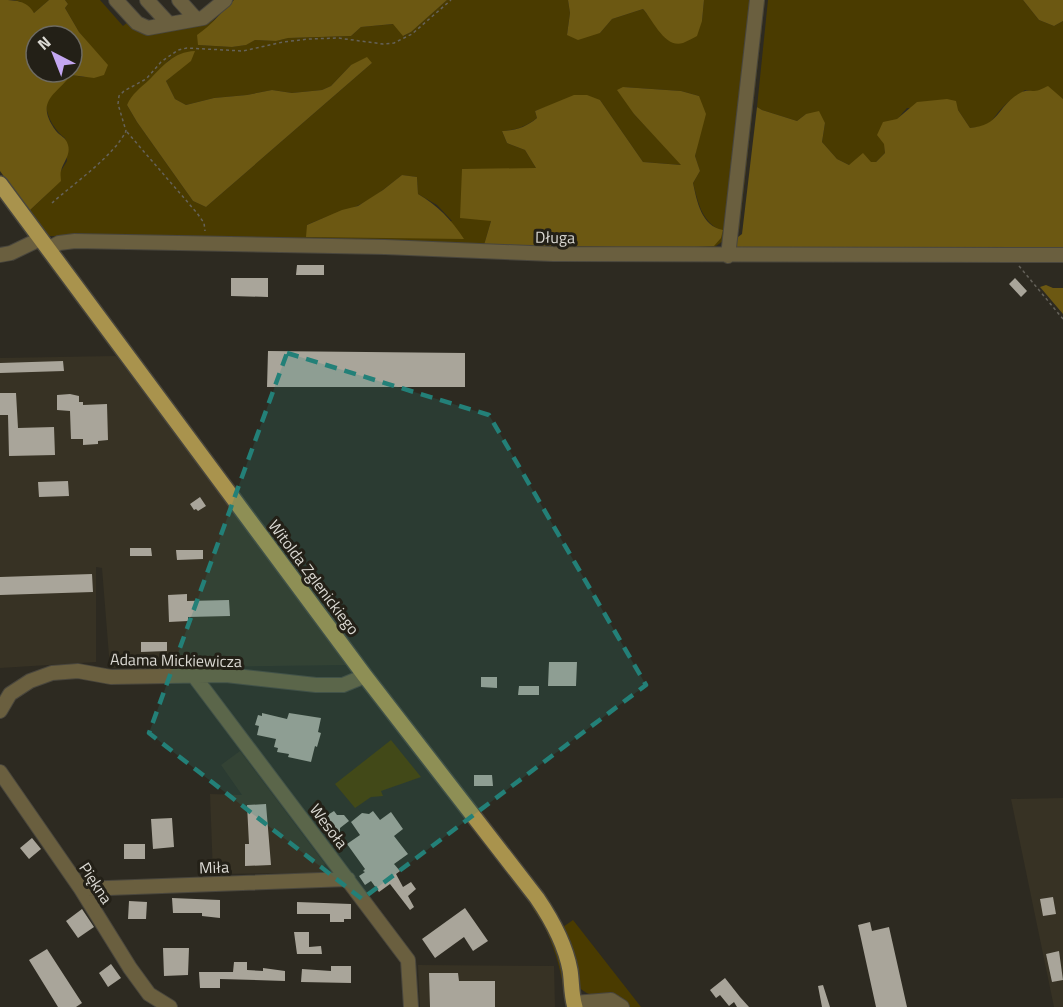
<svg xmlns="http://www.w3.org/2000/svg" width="1063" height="1007" viewBox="0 0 1063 1007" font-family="'Titillium Web',sans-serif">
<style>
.built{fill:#373224}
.green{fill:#4a3b00;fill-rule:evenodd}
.forest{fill:#6c5812;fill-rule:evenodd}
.building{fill:#a9a59a}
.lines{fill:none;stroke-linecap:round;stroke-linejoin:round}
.minor-casing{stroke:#49463d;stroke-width:16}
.major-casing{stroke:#49463d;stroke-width:18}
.path{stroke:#65625a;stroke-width:1.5;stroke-dasharray:3 3;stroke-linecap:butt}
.minor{stroke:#6a5f3f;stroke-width:14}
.major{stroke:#a9934d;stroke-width:15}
.marked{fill:#238078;fill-opacity:0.2;stroke:#238078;stroke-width:4.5;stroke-dasharray:12 8;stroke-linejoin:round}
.labels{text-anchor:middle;stroke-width:6;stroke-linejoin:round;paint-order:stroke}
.street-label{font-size:16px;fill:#dbd9d3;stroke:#232017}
</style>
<rect width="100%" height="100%" fill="#2d2a21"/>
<path class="built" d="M 116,356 L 273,564 L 346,665 L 110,668 L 102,568 L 96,567 L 96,662 L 0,668 L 0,358 Z
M 240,751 L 325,864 L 322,873 L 213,874 L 210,794 L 242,795 L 221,765 Z
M 1063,798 L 1063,1007 L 1054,1007 L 1011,799 Z
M 418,965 L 554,966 L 555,1007 L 420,1007 Z"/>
<path class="green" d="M 14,0 L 49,0 L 34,13 L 21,2 Z
M 65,0 L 100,0 L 123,26 L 129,21 L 209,20 L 234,0 L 217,15 L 198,45 L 232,47 L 245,45 L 255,40 L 276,41 L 287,38 L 351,36 L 361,27 L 394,24 L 404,36 L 411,32 L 447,0 L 568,0 L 570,13 L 567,35 L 600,33 L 612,19 L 643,9 L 652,20 L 702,21 L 704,0 L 752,0 L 723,241 L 709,251 L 50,236 L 46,234 L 28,212 L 47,194 L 67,161 L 65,138 C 54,130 40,108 50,95 C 56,88 65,83 71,75 L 84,77 L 107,66 L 79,32 L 65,8 L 68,4 ZM 170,59 L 178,71 L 166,81 L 175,99 L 186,105 L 214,98 L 247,95 L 272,90 L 292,93 L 322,90 L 331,86 L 351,65 L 372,63 L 206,207 L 193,201 L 137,122 L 127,105 ZM 623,87 L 681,91 L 699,96 L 699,136 L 695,156 L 700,171 L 693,183 C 698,202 701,219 718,229 L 677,248 L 484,245 L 491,221 L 536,168 L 525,150 L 507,143 L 502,131 C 517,130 525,127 537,118 L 535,111 L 554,104 L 600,100 L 643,162 L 682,165 L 634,114 ZM 402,175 L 417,177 L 418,194 L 437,205 L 452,221 L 307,225 C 323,217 341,213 357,206 C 373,199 388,186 402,175 Z
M 761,0 L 765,0 L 739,232 L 737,233 Z
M 768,0 L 1023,0 L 1039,20 L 1054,26 L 1063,21 L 1063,99 L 1058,96 L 1025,90 C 1019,95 1011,99 1005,105 C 989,120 996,126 970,128 L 958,110 L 907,108 C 896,120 883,136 885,153 L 876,162 L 849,165 L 837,159 L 822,142 L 825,123 L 806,114 L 797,121 L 762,110 L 757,107 Z
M 920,246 L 1063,247 L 1063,251 L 793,248 Z
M 391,740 L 421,777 L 381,791 L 383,796 L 371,797 L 355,808 L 335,784 Z
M 528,895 C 546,926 564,950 563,987 C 560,965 553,944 543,924 C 537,914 530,907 528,895 Z
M 573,920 L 641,1007 L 629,1007 C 617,994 594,1001 581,989 L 563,927 Z"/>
<path class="forest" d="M 0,0 C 14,0 27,0 34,13 L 49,0 L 65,0 L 68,4 L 65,8 L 79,32 L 108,65 L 104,75 L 94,78 L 71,75 C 56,95 34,101 56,131 C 60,136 66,137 68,145 C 71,155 63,162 61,171 C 60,174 61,178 61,181 L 29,211 L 0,171 ZM 36,36 L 72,36 L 72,72 L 36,72 Z
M 234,0 L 447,0 L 411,32 L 403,36 L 393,24 L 361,27 L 351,36 L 288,38 L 276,41 L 255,40 L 246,45 L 232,47 L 198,45 L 197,35 C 212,25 221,12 234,0 Z
M 568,0 L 704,0 L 702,21 L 697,36 C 693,38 688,41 683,43 C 665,49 653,20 643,9 L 612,19 L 600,33 L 578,40 L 567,35 L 570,13 Z
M 1023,0 L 1063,0 L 1063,21 L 1054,26 L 1039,20 Z
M 195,51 L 191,61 L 166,81 L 175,99 L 186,105 L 214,98 L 247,95 L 272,90 L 292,93 L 322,90 L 331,86 L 351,65 L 367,57 L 372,63 L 206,207 L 193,201 L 137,122 L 127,105 C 132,94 140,88 149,80 C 163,66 173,52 195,51 Z
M 1048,86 L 1063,99 L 1063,247 L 793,248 L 734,251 L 734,240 L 742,234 L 757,107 L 762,110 L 797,121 L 806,114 L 819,111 L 825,123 L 822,142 L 837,159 L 849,165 L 863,153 L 871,162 L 876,162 L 885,153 L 884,144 L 877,135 L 883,122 L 897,119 L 917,102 L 947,99 L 956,101 L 958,110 L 970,128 C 1001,125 996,107 1020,93 C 1026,90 1028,91 1034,91 C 1039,91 1043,88 1048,86 Z
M 623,87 L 681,91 L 699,96 L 706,114 L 695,156 L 700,171 L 693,183 C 697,201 701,226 723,230 L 721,238 L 714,246 L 677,248 L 484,245 L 491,221 L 460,218 L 462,169 L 536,168 L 525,150 L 507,143 L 502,131 C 516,130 525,128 537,118 L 535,111 L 574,95 L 587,95 L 600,100 L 643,162 L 681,165 L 634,114 L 617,90 Z
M 402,175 L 417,177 L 418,194 C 438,206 451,219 464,239 L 306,237 L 307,225 L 342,210 L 358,206 L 383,190 Z
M 1046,285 L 1053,288 L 1063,288 L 1063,314 L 1040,287 Z"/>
<path class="building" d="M 297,265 L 324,265 L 324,275 L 296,275 Z
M 231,278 L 268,278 L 268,297 L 231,296 Z
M 1015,278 L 1027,291 L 1021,297 L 1009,284 Z
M 268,351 L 465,353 L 465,387 L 267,387 Z
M 63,361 L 64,371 L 0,373 L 0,363 Z
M 0,393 L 16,393 L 18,428 L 54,427 L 55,455 L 9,456 L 8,415 L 0,415 Z
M 70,394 L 79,396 L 79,402 L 83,402 L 83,405 L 107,404 L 108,440 L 98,441 L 98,444 L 83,445 L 83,439 L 71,439 L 70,411 L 57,410 L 57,395 Z
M 68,481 L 69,496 L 39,497 L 38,482 Z
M 200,497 L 206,506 L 198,511 L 196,509 L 194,510 L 190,504 Z
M 130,548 L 151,548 L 152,556 L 130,556 Z
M 176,550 L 203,550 L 203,559 L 177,560 Z
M 92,574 L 93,592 L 0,595 L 0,577 Z
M 187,594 L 187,601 L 229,600 L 230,616 L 188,617 L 188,621 L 169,622 L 168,595 Z
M 141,642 L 167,642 L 167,651 L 141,652 Z
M 549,662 L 577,662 L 576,686 L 548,686 Z
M 481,677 L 497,677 L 497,688 L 481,687 Z
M 519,686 L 539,686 L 539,695 L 518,695 Z
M 262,713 L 287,719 L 289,713 L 321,718 L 318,732 L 321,733 L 317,747 L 315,746 L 311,762 L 288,757 L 289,754 L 277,752 L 278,748 L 274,747 L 276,739 L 257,735 L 259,726 L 255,725 L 258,715 L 262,716 Z
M 474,775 L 492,775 L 493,786 L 474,786 Z
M 266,804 L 271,865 L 245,866 L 245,844 L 249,844 L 247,805 Z
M 334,811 L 337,815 L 344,815 L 349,821 L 340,828 L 340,833 L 335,832 L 332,834 L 324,824 L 330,820 L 326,816 Z
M 373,811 L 380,820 L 391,812 L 403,829 L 394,836 L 408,854 L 394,864 L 400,871 L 396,874 L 403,887 L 411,882 L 416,889 L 408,896 L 414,907 L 410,910 L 390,884 L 379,892 L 371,881 L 365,885 L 359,876 L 365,872 L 363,871 L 365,869 L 347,844 L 360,835 L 351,822 L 362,813 L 369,814 Z
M 172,818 L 174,847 L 153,849 L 151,819 Z
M 32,838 L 41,849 L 29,859 L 20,848 Z
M 124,844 L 145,844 L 145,859 L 124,859 Z
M 1053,897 L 1056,914 L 1043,916 L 1040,899 Z
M 172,898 L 220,900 L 220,918 L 202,916 L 202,913 L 173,913 Z
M 129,901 L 147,902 L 146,919 L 128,919 Z
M 297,902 L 351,904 L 351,919 L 344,919 L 344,922 L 330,922 L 330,914 L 297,914 Z
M 465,908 L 488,941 L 473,951 L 464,937 L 435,958 L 422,939 Z
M 82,909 L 94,927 L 78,938 L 66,921 Z
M 870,922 L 872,931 L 889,927 L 907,1007 L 876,1007 L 858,925 Z
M 294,932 L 309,932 L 309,947 L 321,946 L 322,954 L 297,954 Z
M 163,948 L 189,948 L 188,975 L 164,976 Z
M 47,949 L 82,1003 L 76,1007 L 58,1007 L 29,960 Z
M 1059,951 L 1063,980 L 1052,982 L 1046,954 Z
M 234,962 L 247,962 L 247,970 L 263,971 L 263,968 L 285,971 L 285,981 L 220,979 L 220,988 L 200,988 L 199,972 L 233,972 Z
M 111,964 L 121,978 L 108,987 L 99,973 Z
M 331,966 L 351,966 L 351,983 L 301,982 L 302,969 L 331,971 Z
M 429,973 L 458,973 L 459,981 L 495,981 L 495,1007 L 430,1007 Z
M 725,978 L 740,997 L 749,1007 L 737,1007 L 734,1002 L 729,1006 L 720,995 L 716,998 L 710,990 Z
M 823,985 L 830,1007 L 822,1007 L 818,986 Z"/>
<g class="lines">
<defs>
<path id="minor" d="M 116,0 L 137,23 L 148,28 L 203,18 L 225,0
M 147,0 L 169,24
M 179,0 L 196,19
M 48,249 L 59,243 L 75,241 L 385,247 L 553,254 L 1063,255
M 0,255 L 11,253 L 40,239
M 728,256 L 757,0
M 194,676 L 408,960 L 411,1007
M 0,711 L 10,694 L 30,681 L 52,673 L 78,671 L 111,677 L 226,675 L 316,685 L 343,685 L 365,676
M 0,772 L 81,889 L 130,968 L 149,994 L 170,1007
M 81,889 L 348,879
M 574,1003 L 611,1000 L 622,1007"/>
<path id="major" d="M 0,184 L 365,676 L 537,898 C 552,920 565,943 570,970 C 572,982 571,995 575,1007"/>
</defs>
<use href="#minor" class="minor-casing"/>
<use href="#major" class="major-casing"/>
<path class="path" d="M 127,132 L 197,213 L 204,223 L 205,231
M 52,203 C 73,184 114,156 126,131 L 118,104 L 119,96 L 124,91 L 146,79 L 161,62 L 178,50 L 187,48 L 243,51 L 283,42 L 309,39 L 338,38 L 383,44 L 394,43 L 412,34 L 451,0
M 1019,266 L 1063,319"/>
<use href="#minor" class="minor"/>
<use href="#major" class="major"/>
</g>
<path class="marked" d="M 287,353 L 489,415 L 646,685 L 362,899 L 149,733 Z"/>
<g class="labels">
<g class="street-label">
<text transform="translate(555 237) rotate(1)" y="6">Długa</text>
<text transform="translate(314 577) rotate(53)" y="6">Witolda Zglenickiego</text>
<text transform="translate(176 660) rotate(1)" y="6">Adama Mickiewicza</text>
<text transform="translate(329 826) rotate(53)" y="6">Wesoła</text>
<text transform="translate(214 867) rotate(-2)" y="6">Miła</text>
<text transform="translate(96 883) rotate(57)" y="6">Piękna</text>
</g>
</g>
<g transform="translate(54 54) rotate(318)"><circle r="28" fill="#232017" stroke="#6d6a62" stroke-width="1.5"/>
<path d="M0-4.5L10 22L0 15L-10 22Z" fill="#c4a7f1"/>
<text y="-9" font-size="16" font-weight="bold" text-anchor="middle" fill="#dbd9d3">N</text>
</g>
</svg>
